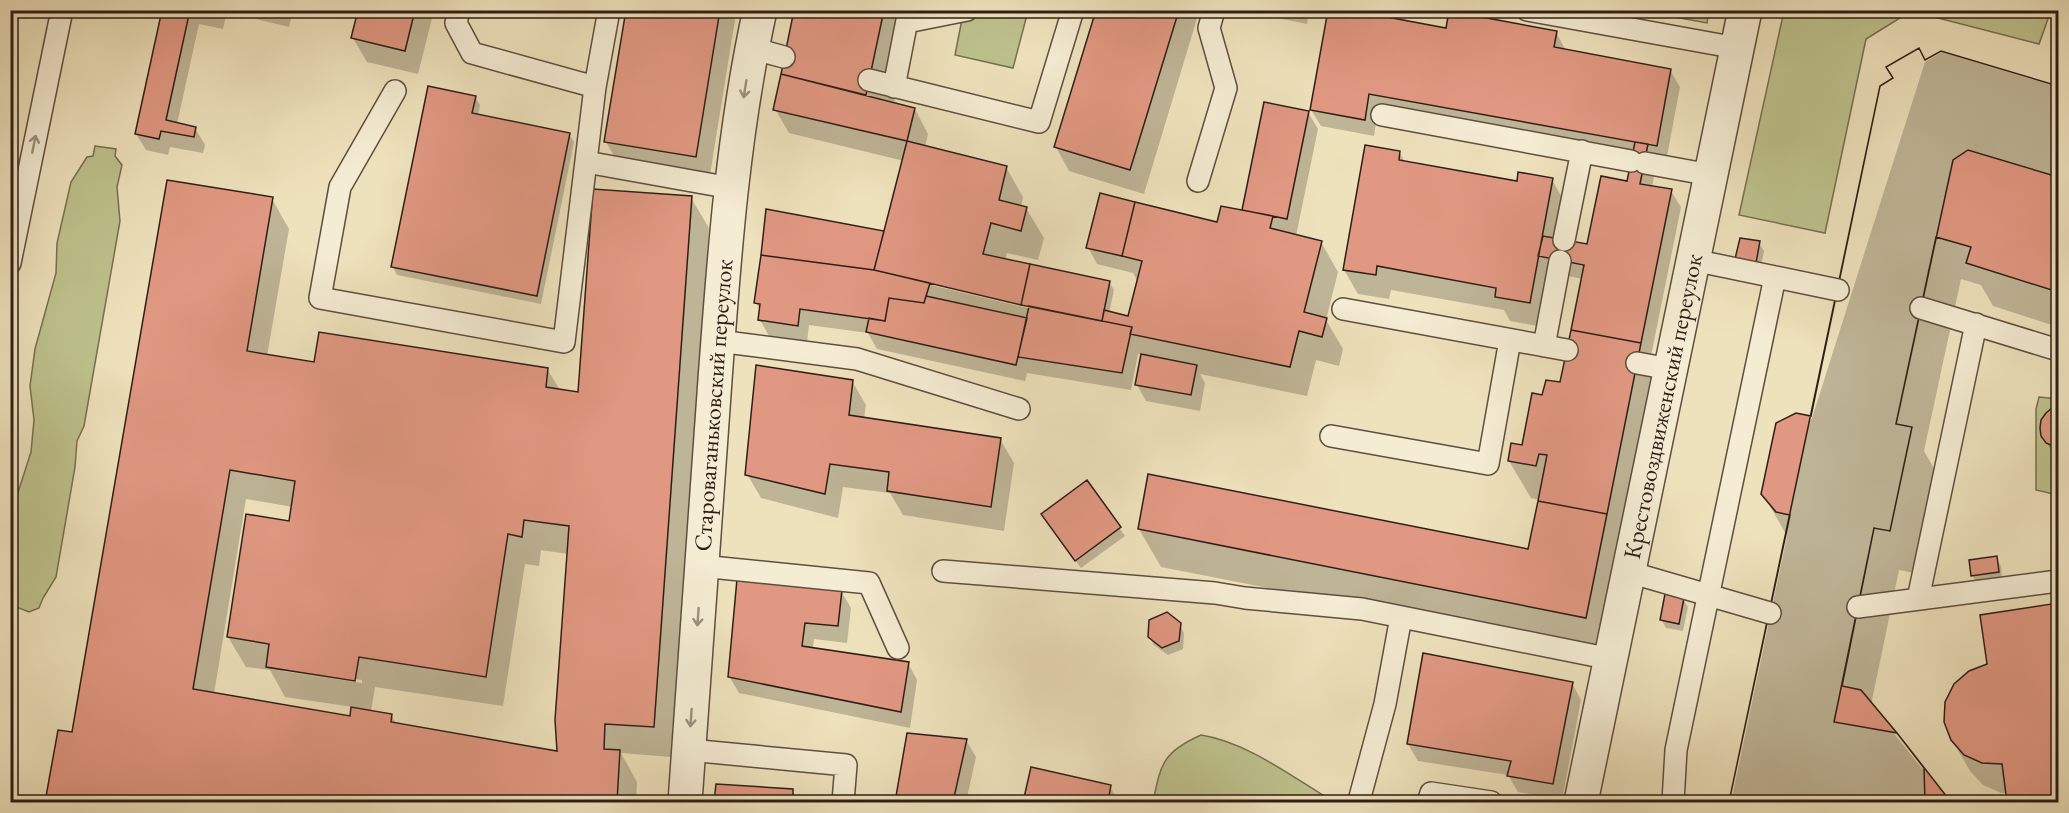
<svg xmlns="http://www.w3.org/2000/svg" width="2069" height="813" viewBox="0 0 2069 813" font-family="'EB Garamond',serif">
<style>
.green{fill:#bec28d;stroke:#767052;stroke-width:1.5}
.shadow{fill:#0003;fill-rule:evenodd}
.building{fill:#e19882;stroke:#2e1e17;stroke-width:1.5;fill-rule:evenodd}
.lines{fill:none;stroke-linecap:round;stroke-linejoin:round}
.service-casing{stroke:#5e4f40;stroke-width:24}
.minor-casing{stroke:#5e4f40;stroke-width:36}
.service{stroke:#f4ecd3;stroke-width:21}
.minor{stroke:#f4ecd3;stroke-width:33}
.oneway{stroke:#9b8f7e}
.labels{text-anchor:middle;stroke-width:4.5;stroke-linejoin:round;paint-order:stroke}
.street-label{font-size:24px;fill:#2e1e17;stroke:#f4ecd3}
</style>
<rect width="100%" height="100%" fill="#eee2bc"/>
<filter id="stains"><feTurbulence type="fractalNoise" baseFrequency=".00333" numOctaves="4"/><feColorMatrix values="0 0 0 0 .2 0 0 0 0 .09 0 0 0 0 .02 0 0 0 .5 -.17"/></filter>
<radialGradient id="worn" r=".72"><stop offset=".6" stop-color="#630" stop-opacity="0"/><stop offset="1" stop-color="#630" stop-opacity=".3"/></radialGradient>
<path class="green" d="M 1005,11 L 1028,11 L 1013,68 L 955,55 L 962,19 Z
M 1641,11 L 1709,10 L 1709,11 L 1707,23 Z
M 1784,11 L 2045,10 L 2049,16 L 2039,44 L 1911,11 L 1866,39 L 1825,233 L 1739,215 Z
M 95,146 L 116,149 L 115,156 L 122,165 L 117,187 L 120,221 L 84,426 L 77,441 L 75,467 L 56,577 L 43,598 L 39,608 L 29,612 L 11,605 L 11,531 L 13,508 L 31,452 L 34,420 L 30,386 L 35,349 L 56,273 L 57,243 L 71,182 L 87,157 L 93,156 Z
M 2039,397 L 2058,399 L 2058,495 L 2036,490 L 2036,409 Z
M 1201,735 C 1247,742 1294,778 1334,802 L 1153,802 C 1161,763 1163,752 1201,735 Z"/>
<path class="shadow" d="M 163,10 L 227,11 L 223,29 L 199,24 L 177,124 L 195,128 L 205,145 L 203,153 L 170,147 L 168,155 L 146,150 L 136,134 Z
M 230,10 L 293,10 L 289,27 L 231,13 Z
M 359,10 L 434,10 L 418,74 L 367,62 L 353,38 Z
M 627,10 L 730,10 L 735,20 L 709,181 L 620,166 L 606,142 Z
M 796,10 L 913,10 L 894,104 L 915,109 L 928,134 L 925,147 L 1006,167 L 1023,197 L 1021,207 L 1026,208 L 1044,238 L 1038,260 L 1007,253 L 1005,261 L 1109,282 L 1114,290 L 1109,313 L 1130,318 L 1138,282 L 1133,273 L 1097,264 L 1088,247 L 1218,224 L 1243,212 L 1266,104 L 1308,112 L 1318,129 L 1296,236 L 1321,242 L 1338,272 L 1326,320 L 1343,349 L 1339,366 L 1316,360 L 1307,396 L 1200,374 L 1205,383 L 1200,411 L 1146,401 L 1137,385 L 1142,355 L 1138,354 L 1131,390 L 1027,373 L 1025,381 L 877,349 L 868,333 L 809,325 L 807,342 L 769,336 L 760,320 L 761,311 L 755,302 L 885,235 L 904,161 L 789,133 L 775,109 ZM 897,274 L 1029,305 L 1028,308 L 897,277 Z
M 1097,10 L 1199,12 L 1144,194 L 1069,171 L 1056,147 Z
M 1309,10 L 1307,24 L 1282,19 L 1277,11 Z
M 1447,29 L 1556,32 L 1566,51 L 1670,70 L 1680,87 L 1666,162 L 1657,160 L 1652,187 L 1671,191 L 1681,207 L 1650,361 L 1662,383 L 1608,655 L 1161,567 L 1139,529 L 1529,550 L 1539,500 L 1531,498 L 1509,461 L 1523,447 L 1543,397 L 1562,384 L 1583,279 L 1553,273 L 1543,327 L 1510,321 L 1504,310 L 1391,290 L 1389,299 L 1358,294 L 1344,270 L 1399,152 L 1405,162 L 1518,182 L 1552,180 L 1566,204 L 1559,240 L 1588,246 L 1628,182 L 1633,156 L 1378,110 L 1374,136 L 1321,126 L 1311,110 Z
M 1942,52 L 2058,87 L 2058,327 L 1993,306 L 1981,285 L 1961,279 L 1924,451 L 1936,472 L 1914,573 L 1899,570 L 1871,705 L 1949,802 L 1731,802 L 1787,536 L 1763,494 L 1812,418 L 1925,62 Z
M 475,97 L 480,105 L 478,116 L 569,134 L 574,142 L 541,304 L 397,275 L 393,267 Z
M 691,198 L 709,228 L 671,757 L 621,753 L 637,782 L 636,802 L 46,802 L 59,731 L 73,734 L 272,199 L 289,229 L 267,356 L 315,364 L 547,369 L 560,390 L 580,393 ZM 246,499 L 293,507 L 290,523 L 228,637 L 246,667 L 270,670 L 285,697 L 353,707 L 351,718 L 214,694 ZM 541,550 L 568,554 L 559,753 L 397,725 L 391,715 L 371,712 L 375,687 L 503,706 L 525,564 L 539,566 ZM 283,668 L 362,680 L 362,683 L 283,671 Z
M 1759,243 L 1764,251 L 1760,271 L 1742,267 Z
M 852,381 L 866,405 L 864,419 L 1000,439 L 1014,463 L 1004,531 L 903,515 L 890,493 L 843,487 L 838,518 L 761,498 L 747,474 Z
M 2053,410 L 2058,410 L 2058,463 L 2043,436 Z
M 1087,482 L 1125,536 L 1081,568 L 1048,523 Z
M 1996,558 L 2001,566 L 2002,580 L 1977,583 L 1972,575 Z
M 841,591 L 851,608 L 847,643 L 814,639 L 813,649 L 908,663 L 917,680 L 910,728 L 739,693 L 729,676 Z
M 1683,599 L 1688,607 L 1683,631 L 1666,628 L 1661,619 Z
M 2058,605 L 2058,802 L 2009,802 L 2008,793 L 2001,793 L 1983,785 L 1970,771 L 1952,740 L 1989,665 L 1982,616 Z
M 1179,624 L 1184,633 L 1183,649 L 1168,655 L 1154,645 L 1149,637 Z
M 1572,683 L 1581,700 L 1562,800 L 1518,792 L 1508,775 L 1418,761 L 1408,744 Z
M 908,734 L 966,740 L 976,757 L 966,802 L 897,802 Z
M 1032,769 L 1110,787 L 1115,795 L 1113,802 L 1024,802 Z
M 717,786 L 792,791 L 799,802 L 716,802 Z"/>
<path class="building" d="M 162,10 L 190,10 L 166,120 L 196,127 L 194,137 L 161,131 L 159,139 L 135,134 Z
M 358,10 L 415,10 L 405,51 L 351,38 Z
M 626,10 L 720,10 L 696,157 L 604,142 Z
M 794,10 L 884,10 L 866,95 L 781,74 Z
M 1096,10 L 1179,10 L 1130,170 L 1054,147 Z
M 1275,10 L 1304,10 L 1303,16 Z
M 1328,10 L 1350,10 L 1446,28 L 1449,11 L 1557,31 L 1554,47 L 1671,69 L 1657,146 L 1369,94 L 1365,120 L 1310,110 Z
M 1919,48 L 1925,60 L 1941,51 L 2058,86 L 2058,177 L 1968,150 L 1953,160 L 1896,424 L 1912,427 L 1890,531 L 1874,528 L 1834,722 L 1897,733 L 1924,768 L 1925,802 L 1729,802 L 1880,86 L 1893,78 L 1886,67 Z
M 1919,48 L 1925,60 L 1941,51 L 2058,86 L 2058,292 L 1966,263 L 1971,247 L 1936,237 L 1896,424 L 1912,427 L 1890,531 L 1874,528 L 1842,686 L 1861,690 L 1897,733 L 1951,802 L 1729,802 L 1790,515 L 1776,512 L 1761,494 L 1776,423 L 1796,413 L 1811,416 L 1880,86 L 1893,78 L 1886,67 Z
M 781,74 L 915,108 L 907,141 L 773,110 Z
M 428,86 L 476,96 L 472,113 L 570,133 L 537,296 L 391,267 Z
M 1264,102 L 1309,111 L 1287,219 L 1242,210 Z
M 907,141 L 1007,166 L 999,200 L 1027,207 L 1021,231 L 991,223 L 983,254 L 1030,264 L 1021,305 L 874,270 Z
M 1635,142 L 1648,144 L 1640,184 L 1672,189 L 1641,343 L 1571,330 L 1584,265 L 1538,256 L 1543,236 L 1587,244 L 1601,176 L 1627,181 Z
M 1365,145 L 1400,151 L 1399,160 L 1517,181 L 1518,172 L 1553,178 L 1530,303 L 1495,297 L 1496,288 L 1377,266 L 1376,275 L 1343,270 Z
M 167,180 L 273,197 L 247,351 L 314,362 L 319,332 L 548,368 L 546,387 L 578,392 L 593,189 L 692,196 L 654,727 L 605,724 L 604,749 L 620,750 L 617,802 L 45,802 L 58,730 L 72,732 ZM 230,470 L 295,481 L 289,521 L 246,514 L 227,637 L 269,644 L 266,667 L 355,681 L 359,657 L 486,677 L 508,534 L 522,537 L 524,520 L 569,526 L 555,720 L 557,751 L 391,722 L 392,714 L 351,707 L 350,716 L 193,689 Z
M 1100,193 L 1135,202 L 1122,256 L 1086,248 Z
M 1135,202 L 1217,222 L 1221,206 L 1273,216 L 1270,228 L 1322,241 L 1304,312 L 1327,318 L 1322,337 L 1299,331 L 1290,367 L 1130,334 L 1132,327 L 1102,321 L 1104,310 L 1128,316 L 1142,261 L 1122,256 Z
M 766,209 L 884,231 L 874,270 L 761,255 Z
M 1740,238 L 1760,241 L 1756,263 L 1735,259 Z
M 761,255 L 874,270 L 930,283 L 924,303 L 889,298 L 885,321 L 800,309 L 798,326 L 758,320 L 760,304 L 754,303 Z
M 1030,264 L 1110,281 L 1102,321 L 1021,305 Z
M 926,296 L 1027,318 L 1016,365 L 866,332 L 869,318 L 885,321 L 889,298 L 924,303 Z
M 1029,306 L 1132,327 L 1122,373 L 1018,357 Z
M 1571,330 L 1641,343 L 1607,514 L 1538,501 L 1547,455 L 1539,454 L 1536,466 L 1508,461 L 1511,443 L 1522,445 L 1532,393 L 1542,395 L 1546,380 L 1560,382 Z
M 1141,354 L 1197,365 L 1191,395 L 1135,385 Z
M 756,365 L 853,380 L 849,415 L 1001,438 L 991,507 L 887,491 L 889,472 L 830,464 L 825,494 L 745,475 Z
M 2058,407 L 2058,448 L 2046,443 L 2041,436 L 2040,428 L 2041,420 L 2046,413 L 2052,408 Z
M 1148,474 L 1528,549 L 1538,501 L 1607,514 L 1586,618 L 1138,529 Z
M 1087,480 L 1121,527 L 1075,561 L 1041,514 Z
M 1997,556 L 1999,572 L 1971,576 L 1969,560 Z
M 737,579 L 842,590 L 838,626 L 805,623 L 802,646 L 909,662 L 901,712 L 728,677 Z
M 1665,594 L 1684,598 L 1679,624 L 1660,620 Z
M 2058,603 L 2058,802 L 2007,802 L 2002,764 L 1982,763 L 1964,755 L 1951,740 L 1944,722 L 1945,702 L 1954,684 L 1969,671 L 1987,664 L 1980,615 Z
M 1167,612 L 1181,623 L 1179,641 L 1162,648 L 1148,637 L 1149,620 Z
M 1423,653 L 1573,682 L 1553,784 L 1507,776 L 1511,761 L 1407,744 Z
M 907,733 L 967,739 L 953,802 L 895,802 Z
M 1031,767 L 1111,785 L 1108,802 L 1023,802 Z
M 716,784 L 793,789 L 793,802 L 714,802 Z"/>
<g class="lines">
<defs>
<path id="service" d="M 459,10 L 456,23 L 472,53 L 595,87
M 1527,10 L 1737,48
M 907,22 L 967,10
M 751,48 L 784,57
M 869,80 L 1039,122 L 1073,10
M 894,87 L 909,10
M 395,91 L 340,187 L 320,298 L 564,342 L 595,87 L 609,10
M 1382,115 L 1631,161
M 586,162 L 731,188
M 1645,163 L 1711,175
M 1198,181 L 1226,88 L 1209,28 L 1214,10
M 1564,240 L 1582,151
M 1693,260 L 1838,290
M 10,263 L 62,10
M 1921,308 L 2058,350
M 1343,309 L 1567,350
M 718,341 L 857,359 L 1019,409
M 1544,346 L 1560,261
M 1637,363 L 1670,369
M 1331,436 L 1488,464 L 1510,340
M 701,566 L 869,583 L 898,648
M 943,571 L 1215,593 L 1245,598 L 1362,609 L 1611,659
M 1629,572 L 1770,613
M 1918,599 L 1976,324
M 1858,607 L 2058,581
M 689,750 L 846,765 L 843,802
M 1360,797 L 1385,704 L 1401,617
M 1428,802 L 1431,793 L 1491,802
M 1673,802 L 1676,750 L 1775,277"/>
<g id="minor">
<path id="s1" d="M 685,802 C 695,662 704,521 715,380 C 724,257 733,132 760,10"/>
<path id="s2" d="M 1581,802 L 1745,10"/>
</g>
</defs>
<use href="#service" class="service-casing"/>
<use href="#minor" class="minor-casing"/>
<use href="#service" class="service"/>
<use href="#minor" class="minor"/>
</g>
<defs><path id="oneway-shaft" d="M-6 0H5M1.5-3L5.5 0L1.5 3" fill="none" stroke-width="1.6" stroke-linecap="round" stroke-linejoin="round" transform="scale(1.5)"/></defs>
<g class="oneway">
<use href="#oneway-shaft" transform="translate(745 89) rotate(99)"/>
<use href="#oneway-shaft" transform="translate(34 144) rotate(-79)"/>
<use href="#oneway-shaft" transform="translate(698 617) rotate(94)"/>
<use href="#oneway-shaft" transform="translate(691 718) rotate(94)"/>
</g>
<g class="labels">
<g class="street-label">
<text dy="8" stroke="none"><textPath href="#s1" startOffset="398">Староваганьковский переулок</textPath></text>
<text dy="8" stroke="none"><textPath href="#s2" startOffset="404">Крестовоздвиженский переулок</textPath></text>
</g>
</g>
<rect width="2069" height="813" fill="none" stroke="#eee2bc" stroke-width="36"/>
<rect x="12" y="12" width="2045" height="789" fill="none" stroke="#2e1e17" stroke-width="3"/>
<rect x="18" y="18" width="2033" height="777" fill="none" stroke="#2e1e17" stroke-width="1.5"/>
<rect width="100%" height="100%" filter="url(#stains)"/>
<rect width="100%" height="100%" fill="url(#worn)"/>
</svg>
